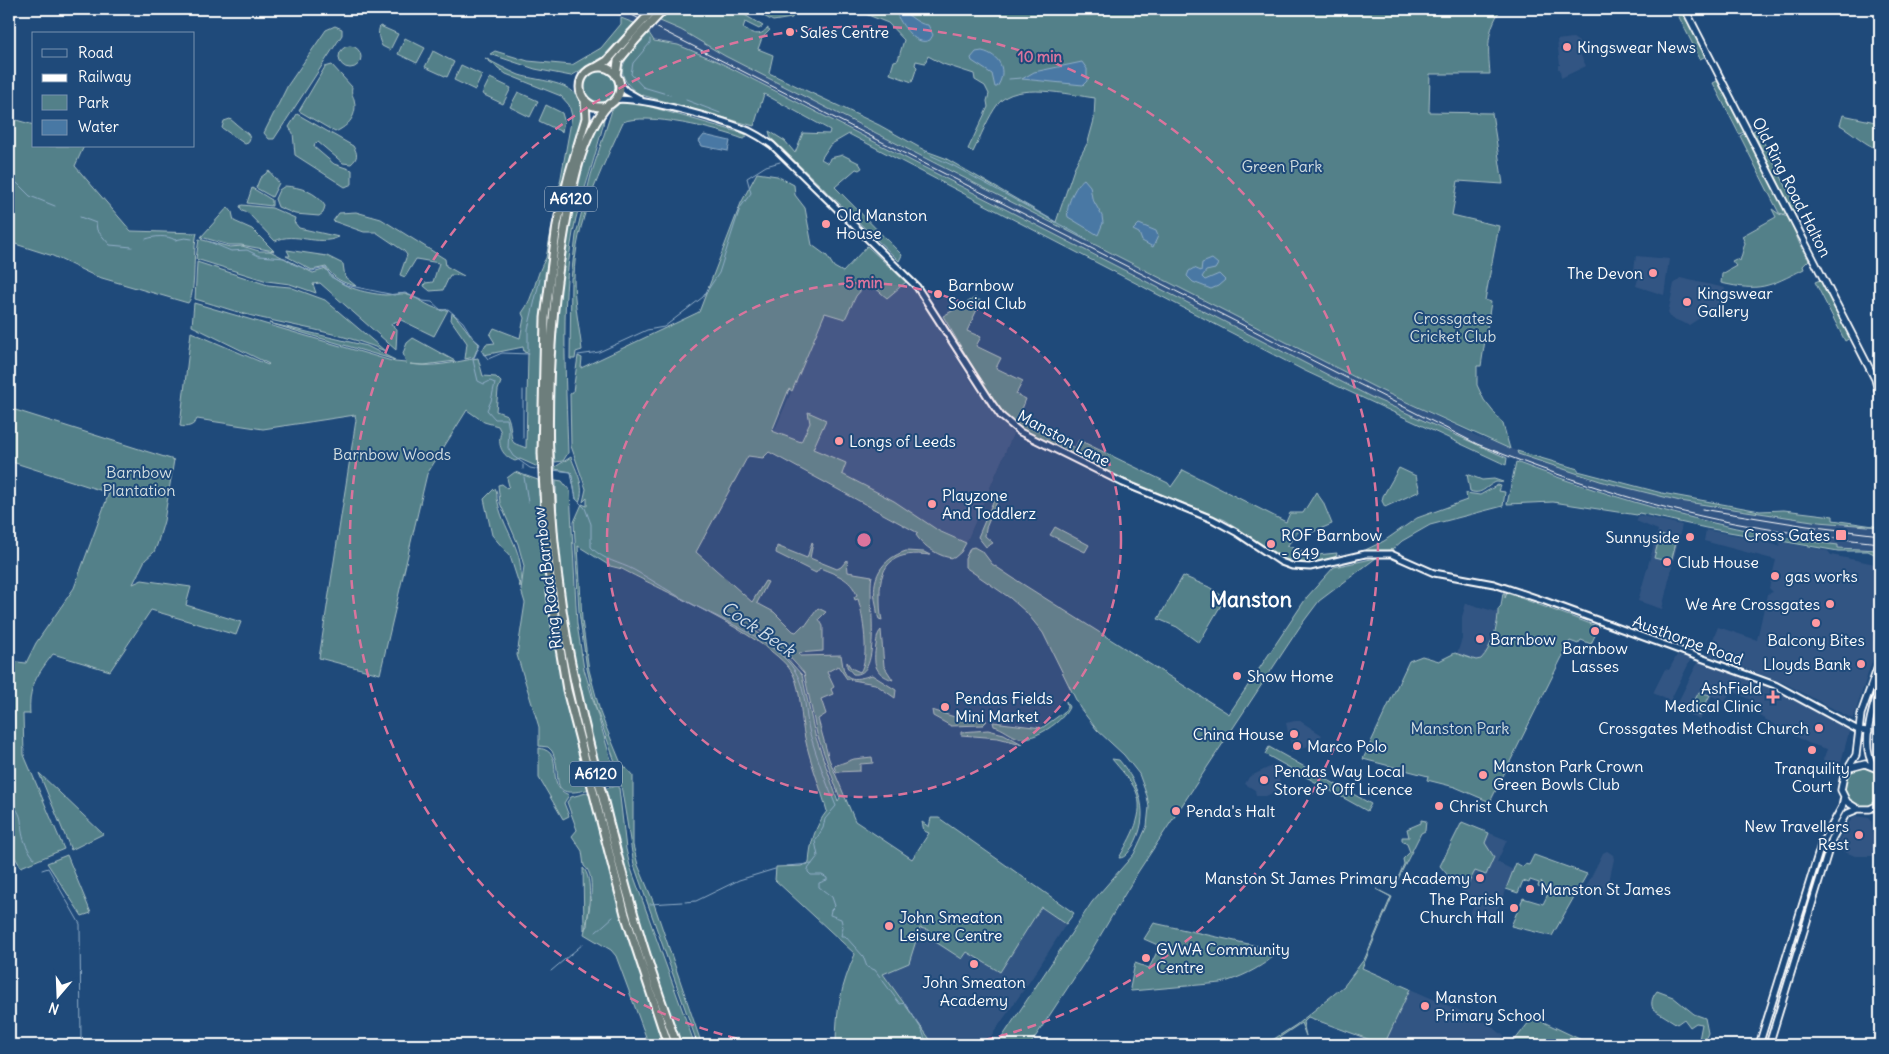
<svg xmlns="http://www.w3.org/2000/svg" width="1889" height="1054" viewBox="0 0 1889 1054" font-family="Delius,sans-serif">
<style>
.built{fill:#335583}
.green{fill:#538089;stroke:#a9c0c4;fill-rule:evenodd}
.water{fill:#4878a4;stroke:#91aec8}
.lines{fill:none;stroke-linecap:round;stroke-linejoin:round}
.stream{stroke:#91aec8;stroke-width:1}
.tertiary-casing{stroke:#fff;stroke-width:9}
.secondary-casing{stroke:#fff;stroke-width:9}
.trunk-casing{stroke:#fff;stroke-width:11}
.tertiary{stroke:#1f4a7a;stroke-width:5}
.secondary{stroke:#1f4a7a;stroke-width:5.5}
.trunk{stroke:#6d7e7c;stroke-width:7}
.rail{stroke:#fff;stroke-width:1}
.trunk-bridge-casing{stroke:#fff;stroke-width:11;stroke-linecap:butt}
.trunk-bridge{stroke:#6d7e7c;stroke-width:7}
.ring{fill:none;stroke:#da749d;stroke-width:2.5;stroke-dasharray:9 6}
.poi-dot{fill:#ff9aa2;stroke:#1f4a7a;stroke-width:2}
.labels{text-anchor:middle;stroke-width:4;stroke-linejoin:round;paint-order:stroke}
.shield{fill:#1f4a7a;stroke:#bcc9d7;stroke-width:1}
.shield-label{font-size:15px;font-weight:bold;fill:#fff}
.poi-label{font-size:16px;fill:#fff;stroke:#1f4a7a;text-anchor:start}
.park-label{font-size:16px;fill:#d4dfe2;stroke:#1f4a7a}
.street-label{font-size:16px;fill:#fff;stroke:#1f4a7a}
.water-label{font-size:18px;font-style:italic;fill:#d1dde8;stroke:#1f4a7a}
.district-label{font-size:21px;font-weight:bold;fill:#fff;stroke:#1f4a7a}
.centre{fill:#da749d;stroke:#1f4a7a;stroke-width:2.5}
.ring-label{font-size:15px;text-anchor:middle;font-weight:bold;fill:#da749d;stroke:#1f4a7a;stroke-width:4;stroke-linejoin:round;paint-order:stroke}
</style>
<rect width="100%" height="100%" fill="#1f4a7a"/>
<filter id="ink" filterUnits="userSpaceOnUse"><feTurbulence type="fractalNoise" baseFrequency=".02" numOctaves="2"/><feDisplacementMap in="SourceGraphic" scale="10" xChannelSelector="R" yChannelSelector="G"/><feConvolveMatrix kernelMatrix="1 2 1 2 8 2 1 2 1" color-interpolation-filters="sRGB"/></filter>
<g filter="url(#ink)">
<path class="built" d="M 601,9 L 637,9 L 681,30 L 725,56 L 1380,390 L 1479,437 L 1517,451 L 1519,454 L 1600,481 L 1680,501 L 1819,522 L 1880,527 L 1880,550 L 1859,551 L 1838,548 L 1818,541 L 1718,523 L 1654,508 L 1556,476 L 1474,445 L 1371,397 L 717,61 L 678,45 L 653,41 L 651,34 L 629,20 Z
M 1573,38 L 1579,42 L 1580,54 L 1586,66 L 1561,78 L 1560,69 L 1558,69 L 1558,65 L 1560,65 L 1557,40 Z
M 1636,256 L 1669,259 L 1664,295 L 1636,286 L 1638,279 L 1634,270 Z
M 1680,278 L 1725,288 L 1720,305 L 1689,325 L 1671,318 L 1668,313 L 1674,284 Z
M 868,282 L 887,298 L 906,282 L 918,296 L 970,380 L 990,408 L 1013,434 L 966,543 L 768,446 L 825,313 L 845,319 L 856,296 Z
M 1639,515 L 1682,525 L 1662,609 L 1638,601 L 1658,530 L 1636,521 Z
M 1706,530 L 1748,537 L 1779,546 L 1780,542 L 1828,551 L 1831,555 L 1880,565 L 1880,637 L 1853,719 L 1784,683 L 1707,654 L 1718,627 L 1757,640 L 1767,594 L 1773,592 L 1769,588 L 1776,560 L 1704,541 Z
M 1466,603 L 1500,613 L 1480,673 L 1453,665 L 1462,639 L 1462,617 Z
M 1677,655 L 1691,659 L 1670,701 L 1653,693 L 1665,669 L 1669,670 Z
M 1699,660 L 1774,687 L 1850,728 L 1840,766 L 1823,760 L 1827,749 L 1808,743 L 1752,712 L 1756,703 L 1731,690 L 1725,702 L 1712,696 L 1700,720 L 1675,708 Z
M 1295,721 L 1300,721 L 1322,735 L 1316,743 L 1290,753 L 1292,750 L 1286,723 Z
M 1274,765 L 1277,767 L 1281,789 L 1266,796 L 1256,796 L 1255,790 L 1245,784 L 1249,777 Z
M 1855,816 L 1869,818 L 1871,820 L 1876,856 L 1855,856 L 1835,848 L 1846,826 Z
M 1462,822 L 1507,840 L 1497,862 L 1513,870 L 1493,922 L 1469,915 L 1474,905 L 1440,866 Z
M 1607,851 L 1613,855 L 1614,859 L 1606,895 L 1585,889 L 1603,853 Z
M 977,880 L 994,891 L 1021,893 L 1066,924 L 1032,978 L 985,1045 L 928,1045 L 883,974 L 909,963 L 920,928 Z
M 1410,989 L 1486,1022 L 1504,1036 L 1497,1045 L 1384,1045 Z"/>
<path class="green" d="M 671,9 L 735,9 L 763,26 L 759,29 L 745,22 L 743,28 C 750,33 761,38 767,28 L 770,30 L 762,38 L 758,49 L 773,55 L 769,73 L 879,125 L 926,151 L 945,158 L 1056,222 L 1075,166 L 1088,142 L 1094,120 L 1095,98 C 1070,95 1015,81 998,104 C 988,117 981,136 973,152 L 968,149 L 988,107 L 987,101 L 989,94 L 985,86 L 975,80 L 974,74 L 943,64 L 928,56 L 925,63 L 916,61 L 915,65 L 917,67 L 912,82 L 890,74 L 894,61 L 898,60 L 904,40 L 888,23 L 853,9 L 1501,9 C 1486,31 1488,49 1490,74 L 1430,74 L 1429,112 L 1492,113 L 1503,184 L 1458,181 L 1452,215 L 1499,226 L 1485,300 L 1491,302 L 1481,366 L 1477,366 L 1477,385 L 1484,400 L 1503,424 L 1510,449 L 1380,390 L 725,56 L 681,30 L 660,21 Z
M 750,9 L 795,9 L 792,18 L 773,21 Z
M 1675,9 L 1682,9 L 1706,56 L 1700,59 Z
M 621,18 L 634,23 L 603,57 L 571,76 L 535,69 L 490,54 L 495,51 L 528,61 L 572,65 L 601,48 L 621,24 Z
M 335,26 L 342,29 L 342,35 L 274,139 L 269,139 L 264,133 L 288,85 L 326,30 Z
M 380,26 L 398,34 L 390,50 L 382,46 C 379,39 377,34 380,26 Z
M 649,33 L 654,41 L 678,45 L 717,61 L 1371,397 L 1507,458 L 1506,465 L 1303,370 L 849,134 L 830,145 L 821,159 L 828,163 L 830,158 L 843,155 L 859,163 L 862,168 L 859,170 L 856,169 L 835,187 L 902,255 L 899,261 L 771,138 L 769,131 L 785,141 L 795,153 L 803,133 L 829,134 L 830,130 L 764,94 L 754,126 L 638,94 C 607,69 629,56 649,33 Z
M 405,38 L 425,48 L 417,63 L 398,54 Z
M339 57a11 11 0 1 1 22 0a11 11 0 1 1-22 0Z
M 433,51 L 454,62 L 447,77 L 425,67 Z
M 485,58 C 496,64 507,70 519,75 C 540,82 583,80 582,113 C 582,128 567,166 563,183 L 560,183 L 572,116 L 569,105 L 561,96 L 506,74 Z
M 332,65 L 352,87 C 351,93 352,94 354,99 C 358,115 349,126 335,132 L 299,111 L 325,67 Z
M 461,65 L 482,75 L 475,90 L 454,80 Z
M583 87a17 17 0 1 1 34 0a17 17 0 1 1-34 0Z
M 490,78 L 511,88 L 503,104 L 482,94 Z
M 1717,81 L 1744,132 L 1739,134 L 1713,83 Z
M 518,92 L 538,101 L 530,117 L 510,107 Z
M 630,101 L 745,134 L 747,137 L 743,139 C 719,129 646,112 623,122 C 600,173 575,221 574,278 C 574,302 579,326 582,350 L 576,352 L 575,359 L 570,359 L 571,279 L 576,235 L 591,175 L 612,110 L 620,103 Z
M 546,105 L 562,113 L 564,120 L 562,132 L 539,121 Z
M 297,114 L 353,146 C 358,154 358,158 351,164 L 343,163 L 318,142 L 315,143 L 314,147 L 334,164 L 352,170 L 352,184 L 345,187 L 295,155 L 293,133 L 289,127 Z
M 1843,115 L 1880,123 L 1880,150 C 1865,145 1854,133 1840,125 Z
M 604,117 C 606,123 580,203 576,218 C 559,292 566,378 568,453 L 563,461 L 555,462 L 554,453 L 552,452 L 555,325 L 565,242 L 589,142 L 592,134 L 594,135 Z
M 9,118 L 34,125 L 34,146 L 84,146 L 75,166 L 131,231 L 197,233 C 192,252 197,292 188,303 L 95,276 L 53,256 L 9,242 Z
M 230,119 L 248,134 L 250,138 L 248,143 L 245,144 L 222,128 L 224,121 Z
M 1757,129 L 1799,212 L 1794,214 L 1753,131 Z
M 1745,133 L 1787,215 L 1779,213 L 1740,136 Z
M 269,171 L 279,183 L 272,197 L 256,188 L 260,178 Z
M 757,173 L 777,176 L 794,185 L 795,195 L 805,208 L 812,245 L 827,256 L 834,267 L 843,272 L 867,246 L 906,282 L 887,298 L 868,282 L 856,296 L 845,319 L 825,313 L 792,391 L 789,389 L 772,431 L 801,442 L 810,423 L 808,412 L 826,420 L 813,449 L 846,463 L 842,474 L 894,501 L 939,531 L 966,543 L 961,552 L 954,558 C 940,558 923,546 916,535 L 918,533 L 769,452 L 763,458 L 748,456 L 696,552 L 752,602 L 765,581 L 768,582 L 757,603 L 774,612 L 793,631 L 796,632 L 803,625 L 805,626 L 818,608 L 826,612 L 819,619 L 823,626 L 823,651 L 799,653 L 800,656 L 841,655 C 842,659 842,663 843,667 C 846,684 861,678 872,675 L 896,690 L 895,698 L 875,684 L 847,679 L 838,666 L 827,672 L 834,687 L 831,689 L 833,694 L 821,699 L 826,714 L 818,719 L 829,759 L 855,821 L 912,859 L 929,833 L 924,831 L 922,822 L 929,827 L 931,818 L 939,818 L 1074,913 L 1066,924 L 1041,907 L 1000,972 L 967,952 L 962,959 L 928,937 L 928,930 L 920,928 L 909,963 L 883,974 L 934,1045 L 836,1045 C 836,1009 841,987 855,954 L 775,880 L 776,867 L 801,866 L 809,863 C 810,844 815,826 827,811 C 820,786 810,762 805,738 C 800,718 802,692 793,674 C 774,639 661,590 622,569 L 610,566 L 578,546 L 582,620 L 589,670 L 601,715 L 620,761 L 633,776 L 633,845 L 638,865 L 653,901 L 702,1045 L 698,1045 L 634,865 L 619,773 L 596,708 L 587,669 L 579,612 L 574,522 L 582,504 L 587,506 L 587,498 L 583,502 L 586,489 L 571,446 L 570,394 L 573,392 L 578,356 L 582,358 L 581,368 L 699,312 L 741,203 ZM 750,620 L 756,628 L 776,642 L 804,673 L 817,734 L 840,798 L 838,801 L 815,735 L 802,675 L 774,644 L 754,630 Z
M 560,184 L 564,184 L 545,274 L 538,467 L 520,459 L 515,461 C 502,456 497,445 501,432 L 498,426 L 484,422 L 467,410 L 427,474 L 380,674 L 319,658 L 356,420 L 355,415 L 263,429 L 197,419 C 194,426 187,428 180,426 L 191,332 L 268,365 L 269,364 L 192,326 L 194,303 L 395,362 L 406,363 L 403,353 L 407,343 L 413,338 L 455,361 L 424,365 L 410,364 C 433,368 455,362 478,358 L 483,376 L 496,377 L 501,382 L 498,390 L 496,411 L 507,415 C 512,424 510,440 514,443 C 517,445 522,446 526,448 L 528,353 L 524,352 L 523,347 L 484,355 L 482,351 L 486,344 L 495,343 L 490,335 L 494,328 L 520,338 L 524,318 L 522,313 C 535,296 535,275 546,258 Z
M 285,186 C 300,187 317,192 325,206 L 323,213 L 319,216 L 295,214 L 278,207 L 275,199 L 279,190 Z
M 252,188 L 272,200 L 272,206 L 247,203 Z
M 242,205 L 272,208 L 295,218 L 294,222 L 299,228 L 339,237 C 317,247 295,231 275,241 L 248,213 L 242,211 L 240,206 Z
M 228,207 L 232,212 L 234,221 L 252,229 L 274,251 L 241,245 L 229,245 L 201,237 Z
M 1772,209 L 1779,214 L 1788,217 C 1797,233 1798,246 1809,260 L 1803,266 L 1804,269 C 1768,287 1760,292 1721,283 L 1722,274 L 1736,266 L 1732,261 L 1736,259 L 1740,261 L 1745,243 L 1742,236 L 1776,217 Z
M 356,212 L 381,219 L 445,259 L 446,266 L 464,276 L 450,275 L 443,290 L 430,291 L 424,286 L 425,283 L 433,282 L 439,263 L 416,259 L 405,277 L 400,275 L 407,255 L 404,251 L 376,232 L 364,232 L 333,221 L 339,213 Z
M 199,239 L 230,247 L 242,246 L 259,251 L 270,251 L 313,273 L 326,269 C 337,287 365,293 385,295 C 392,295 398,293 405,294 C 421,298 431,311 448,310 L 434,336 L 401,320 L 392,323 L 391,325 L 397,329 L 396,350 L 320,283 L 313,284 L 316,293 L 290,284 L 267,281 L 196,259 Z
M 287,250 L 327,256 L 343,264 L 345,277 L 356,286 C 343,283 334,279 326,267 L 312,270 L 286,256 L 290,256 Z
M 197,262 L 268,285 L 290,287 L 325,300 L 385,351 C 348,335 309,329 270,320 C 244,315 220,306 195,299 Z
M 1820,280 L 1850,338 L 1845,341 L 1815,282 Z
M 975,298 L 981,301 L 967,331 L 981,337 L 976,346 L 1001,358 L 996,368 L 1023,381 L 1016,394 L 1026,399 L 1018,419 L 1075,448 L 1079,440 L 1168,483 L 1171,487 L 1183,470 L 1286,522 L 1290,513 L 1303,513 L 1316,492 L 1323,502 L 1332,524 L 1308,534 L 1299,531 L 1287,546 L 1317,555 L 1337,553 L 1336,557 L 1311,563 L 1285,559 L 1225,520 L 1120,477 L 1027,433 L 1009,419 L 988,393 L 943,316 Z
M 452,313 C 463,323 468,334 479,344 L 474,357 L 465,359 L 467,343 L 451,320 Z
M 269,323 L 367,346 L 395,360 Z
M 9,408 L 174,460 L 164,521 L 157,545 L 154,552 L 145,560 L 133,584 L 142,580 L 191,587 L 186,605 L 241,622 L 236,635 L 151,610 L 110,671 L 53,654 C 37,675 28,687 30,714 L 23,714 L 24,755 L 64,849 L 21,867 L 9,848 L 9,661 L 26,663 L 36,643 L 74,588 L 109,493 L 9,461 Z
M 1517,451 L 1578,469 L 1578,471 L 1662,493 L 1760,511 L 1784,510 L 1833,516 L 1833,520 L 1880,527 L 1819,522 L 1680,501 L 1600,481 L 1518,454 Z
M 571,457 C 576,471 586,487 579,502 L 576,499 L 571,472 L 555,469 L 555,467 Z
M 1516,462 C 1619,501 1728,532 1838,545 L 1838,548 L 1879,550 L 1880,557 L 1868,551 L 1838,551 L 1706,528 L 1639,513 L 1637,515 L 1553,502 L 1507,504 Z
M 1399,468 L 1416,476 L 1420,491 L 1385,507 L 1382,501 L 1383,496 Z
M 515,472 L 538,480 L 539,496 L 541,496 L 549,604 L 552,608 L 590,789 C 544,801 565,776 552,751 L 548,747 L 539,746 L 539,727 L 517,655 L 525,603 L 521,590 L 524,566 L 518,544 L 500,503 L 498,485 L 502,484 L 507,488 L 509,486 L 507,478 Z
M 1467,474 L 1482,480 L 1494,479 L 1503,482 C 1501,483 1498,482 1496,482 C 1486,486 1482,496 1470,491 Z
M 556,480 L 562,481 L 570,491 L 577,624 L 584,669 L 617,780 L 616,783 L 602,786 C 583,711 565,635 558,558 C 556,531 557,505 556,480 Z
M 1498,485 L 1501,486 L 1499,491 L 1505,492 L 1503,506 L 1430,525 L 1402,541 L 1392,550 L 1359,553 L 1384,541 L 1417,518 L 1467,500 L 1466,493 L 1480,495 Z
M 495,488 C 498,492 496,497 498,503 C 505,534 526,551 520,587 L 510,556 L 492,535 L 484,499 Z
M 995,497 L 998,499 L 986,528 L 985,536 L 993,543 L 986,547 L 978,537 Z
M 1055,527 L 1089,545 L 1085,552 L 1050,535 Z
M 1660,535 L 1677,539 L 1671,562 L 1654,558 Z
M 812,542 L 813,543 L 810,558 L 837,569 L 841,567 L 847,560 L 848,572 L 872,576 C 867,595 884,679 853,674 L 847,667 L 847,662 L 851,668 L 860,672 C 870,659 863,615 858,599 L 855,600 L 854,597 L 857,595 C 850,578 837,575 820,568 L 816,573 L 776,553 L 777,546 L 807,558 Z
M 974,547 L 983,552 L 992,564 L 1013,578 L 1229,714 L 1307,597 L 1334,567 L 1376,558 L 1319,601 L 1301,625 L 1138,872 L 1084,963 L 1030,1045 L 997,1045 L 1092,902 L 1134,854 L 1147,826 L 1149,807 L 1147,796 L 1139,774 L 1124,755 L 1097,730 L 1080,708 L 1043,633 L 1026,612 L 1010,598 L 965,567 L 965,559 L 970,548 Z
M 906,551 L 924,552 L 930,555 C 898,551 879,560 880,596 C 880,604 880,612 882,620 L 879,619 C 877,615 877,610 876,604 C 870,579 881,559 906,551 Z
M 1183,576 L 1209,587 L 1225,598 L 1199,643 L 1177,627 L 1158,619 Z
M 1503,593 L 1505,593 L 1505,598 L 1507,593 L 1599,627 L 1591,644 L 1581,640 L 1578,644 L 1570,641 L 1490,802 L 1455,787 L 1427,780 L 1428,776 L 1363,759 L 1409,661 L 1422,656 L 1439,661 L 1455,653 L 1476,660 L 1481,659 C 1491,649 1499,624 1498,609 L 1501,606 Z
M 881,630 L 884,666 L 893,680 C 874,674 873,663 876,645 C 877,639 877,634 881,630 Z
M 1699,692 L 1710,695 L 1700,716 L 1689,711 Z
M 1066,701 L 1069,707 C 1064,721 1034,741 1019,738 C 1011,736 1003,728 994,726 L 993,722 L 1042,728 L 1064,712 L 1067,707 Z
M 932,710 L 961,719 L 987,721 L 983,725 L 951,726 L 933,716 Z
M 988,730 L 1004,734 L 1022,744 L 998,738 L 961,735 L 961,732 Z
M 1269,747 L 1371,804 L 1367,811 L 1265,754 Z
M 539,748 C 568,753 542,785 569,795 L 564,803 L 569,816 L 563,819 L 539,778 Z
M 872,757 L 873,763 L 860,764 L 860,771 L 836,772 L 834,766 L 854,759 Z
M 1112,759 L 1119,760 C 1140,785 1151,815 1133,846 C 1129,851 1126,858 1119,858 C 1130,838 1146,814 1136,791 C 1131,780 1120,769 1112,759 Z
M1845 787a19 19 0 1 1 38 0a19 19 0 1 1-38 0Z
M 39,773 L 103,834 L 71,850 Z
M 616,786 L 619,788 L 626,849 L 630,866 L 695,1045 L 679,1045 L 636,915 L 603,789 Z
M 590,792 L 615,884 C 612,891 615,898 620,903 L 666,1045 L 649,1045 L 616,956 L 611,950 L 584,934 C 587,920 599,876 584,866 L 582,851 L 572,836 L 577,830 L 567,802 L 571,797 Z
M 1421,820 L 1426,821 L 1425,831 L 1421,833 L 1396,883 L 1404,864 L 1403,859 L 1410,852 L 1407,844 L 1402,841 L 1402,837 L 1409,837 L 1407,829 L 1421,823 Z
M 1462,822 L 1489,833 L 1485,843 L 1494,857 L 1486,875 L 1475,871 L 1466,888 L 1461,884 L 1457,886 L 1440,866 Z
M 67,855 L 91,913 L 82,916 L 47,863 Z
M 1534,855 L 1587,874 L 1552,936 L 1511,926 L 1523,898 L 1543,904 L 1548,894 L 1541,881 L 1544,888 L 1538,886 L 1539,883 L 1530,880 L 1529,883 L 1523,881 L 1518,893 L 1506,889 L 1516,863 L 1523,867 L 1525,864 L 1529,865 Z
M 583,868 C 594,878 588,912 587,926 L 584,930 Z
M 1376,889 L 1392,897 L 1362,968 L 1410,989 L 1384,1045 L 1308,1017 L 1303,1022 L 1306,1036 L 1301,1023 L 1280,1037 L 1284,1045 L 1278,1038 L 1261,1045 L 1253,1045 L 1274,1039 L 1296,1025 L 1344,986 L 1365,958 L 1391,897 Z
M 1154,923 L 1271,949 L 1273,957 C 1258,969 1240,978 1221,983 L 1131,991 L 1130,988 L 1135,963 L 1149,968 L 1160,946 L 1144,939 Z
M 1657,991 L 1673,997 L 1694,1014 L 1705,1018 L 1708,1033 L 1703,1045 L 1698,1045 L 1702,1024 L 1696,1023 L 1690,1027 L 1684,1019 L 1677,1024 L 1653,1009 C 1650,1002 1653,996 1657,991 Z
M 1533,1017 L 1592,1045 L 1511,1045 Z"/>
<path class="water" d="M 894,9 C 906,9 916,25 928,25 L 933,35 L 930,40 C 914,48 899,20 894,9 Z
M 982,51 C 1000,55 1008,71 997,87 L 995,87 L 992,74 L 972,61 L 971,58 L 976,52 Z
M 1082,62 L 1087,69 L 1087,81 L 1083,85 L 1022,79 L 1034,72 Z
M 704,135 L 730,141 L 728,151 L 702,146 L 699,141 Z
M 1084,179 L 1090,186 L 1092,198 L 1102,216 L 1103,223 L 1098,235 L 1068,217 C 1065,207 1075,185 1084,179 Z
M 1139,224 L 1156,231 L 1158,236 L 1153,247 L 1142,241 L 1139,233 L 1133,230 Z
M 1212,259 L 1218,264 L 1215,269 L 1206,271 L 1202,277 L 1205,280 L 1219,274 L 1225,280 L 1218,286 L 1211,289 L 1193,282 L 1187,276 L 1189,271 L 1194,268 L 1201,271 L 1202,263 Z"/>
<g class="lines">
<path class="stream" d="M 650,39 L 650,43 L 633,63 L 631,74 L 643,87 L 670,95
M 1009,79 L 1021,78
M 686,100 L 720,113
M 925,153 L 927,151
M 930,155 L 954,166 L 1088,240
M 9,183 L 17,183 L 30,196 L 55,206
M 80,217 L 96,223 L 97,230 L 110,245 L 132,247
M 146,239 C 155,236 167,235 175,240 L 185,238 L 192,239
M 210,242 L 231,251 L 247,250 L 259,256 L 285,258 L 293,264 L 312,271 L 326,268 L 331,277 L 346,285 L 394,295 L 405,293 L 423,301 L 432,302 L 442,311 L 448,309 L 463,322 L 471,335
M 472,337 L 480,344 L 473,360 L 478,381 L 484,384 L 490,381 L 495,383 L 491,401 L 487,410 L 495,419 L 507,419 L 509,430 L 508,448 L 513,456 L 530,468 L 541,470
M 481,350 L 488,359 L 502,353 L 529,354
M 528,351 L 528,329 L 540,279
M 578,355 L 599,352 L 647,330 L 664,327 L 703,297 L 719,273 L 740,208 L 751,193 L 747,178 L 766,166 L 780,162
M 523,438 L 523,390
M 523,469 L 523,465
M 552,470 L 571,472 L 576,499 L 585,508 L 591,524 L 591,547 C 604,561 619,562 634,570 C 654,581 673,594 694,605 C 724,621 776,641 795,671 C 806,688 805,714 810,734 C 817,758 826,782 836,806 L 825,819 L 823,828 L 815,841 L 818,856 L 808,869 L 808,872 L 811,875 L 822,875 L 827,878 L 827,880 L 819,883 L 819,887 L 832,897 L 835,906 L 831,910 L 830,915 L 841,919 L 843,927 L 841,936 L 845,936 L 863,956 L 867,967 L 875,970 L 900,1004 L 905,1003 L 922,1030 L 927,1045
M 524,477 L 528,502
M 9,801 C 27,818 18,822 24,840 C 26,846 30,853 34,858
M 786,866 L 812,864
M 42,870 L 48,868 L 80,924 L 81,1045
M 685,902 L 696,901 L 739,880 L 775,869
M 650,904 L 682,902
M 596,932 L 613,917
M 551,971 L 583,944"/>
<defs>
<path id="tertiary" d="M 619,83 L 626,91 L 640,99
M 614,100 C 636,95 726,121 749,131 C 757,135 765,140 772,145 L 917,287 L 993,405 L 1001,416 L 1020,432 L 1123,483 L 1212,519 L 1236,532 L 1281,562 L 1292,566 L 1310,567 L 1365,554 L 1391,554 L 1434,573 L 1494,584 L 1542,600 L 1775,685 L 1858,730 L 1869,731"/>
<path id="secondary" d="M 1685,9 L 1875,379 L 1880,385
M 1877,9 L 1880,10
M 1875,379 L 1880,399
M 1880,661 L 1861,714 L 1856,755 L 1844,775 L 1841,790 L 1847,802 L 1858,809 L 1870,809 L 1880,804
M 1874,766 C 1860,747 1872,708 1880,688
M 1850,768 L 1865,764 L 1880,770
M 1759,1045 L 1821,845 L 1842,807 L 1844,797
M 1769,1045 L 1832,839 L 1846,814 L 1858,809"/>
<path id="trunk" d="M 597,67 L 607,61 L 631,34
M580 87a20 20 0 1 1 40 0a20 20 0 1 1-40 0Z
M 616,76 L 618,61 L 637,38
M 585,100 L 586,118 L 569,175 L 557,225 L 545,318 L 542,453 L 547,549 L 552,601 L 567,690 L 625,914 L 668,1045
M 609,104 C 579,136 570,197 563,240 C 541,373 545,514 568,647 C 577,698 590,748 603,798 C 623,882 647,965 677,1045"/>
</defs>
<use href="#tertiary" class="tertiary-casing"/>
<use href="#secondary" class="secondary-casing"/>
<use href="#trunk" class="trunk-casing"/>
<use href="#tertiary" class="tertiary"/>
<use href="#secondary" class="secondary"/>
<use href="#trunk" class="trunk"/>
<path class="rail" d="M 620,9 L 1477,444 C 1560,477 1646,506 1734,523 C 1782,532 1831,538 1880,543
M 1702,509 L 1807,526 L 1880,535"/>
<defs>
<path id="trunk-bridge" d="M 631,34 L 654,9
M 637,38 L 664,9"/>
</defs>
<use href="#trunk-bridge" class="trunk-bridge-casing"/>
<use href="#trunk-bridge" class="trunk-bridge"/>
</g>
</g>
<circle cx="864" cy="540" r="257" fill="#da749d" fill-opacity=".12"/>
<g class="ring">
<circle cx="864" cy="540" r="257"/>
<path d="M766 1045A514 514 0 1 1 962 1045"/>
</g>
<g class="poi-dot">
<circle cx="790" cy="32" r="5"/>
<circle cx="1567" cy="47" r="5"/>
<circle cx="826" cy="224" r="5"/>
<circle cx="1653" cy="273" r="5"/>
<circle cx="938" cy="294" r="5"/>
<circle cx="1687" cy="302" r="5"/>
<circle cx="839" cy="441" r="5"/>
<circle cx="932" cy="504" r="5"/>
<rect x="1835" y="529" width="12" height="12" rx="2.5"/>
<circle cx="1690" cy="537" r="5"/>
<circle cx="1271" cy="544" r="5"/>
<circle cx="1667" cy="562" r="5"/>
<circle cx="1775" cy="576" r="5"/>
<circle cx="1830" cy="604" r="5"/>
<circle cx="1816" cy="623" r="5"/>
<circle cx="1595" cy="631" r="5"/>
<circle cx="1480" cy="639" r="5"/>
<circle cx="1861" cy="664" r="5"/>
<circle cx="1237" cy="676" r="5"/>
<path d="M1770.5 689.5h5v5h5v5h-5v5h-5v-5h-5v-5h5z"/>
<circle cx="945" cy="707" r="5"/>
<circle cx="1819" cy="728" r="5"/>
<circle cx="1294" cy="734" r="5"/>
<circle cx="1297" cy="746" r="5"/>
<circle cx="1812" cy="750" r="5"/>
<circle cx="1483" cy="775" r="5"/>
<circle cx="1264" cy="780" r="5"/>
<circle cx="1439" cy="806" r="5"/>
<circle cx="1176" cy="811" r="5"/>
<circle cx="1859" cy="835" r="5"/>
<circle cx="1480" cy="878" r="5"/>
<circle cx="1530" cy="889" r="5"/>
<circle cx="1514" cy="908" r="5"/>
<circle cx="889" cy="926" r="5"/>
<circle cx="1146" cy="958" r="5"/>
<circle cx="974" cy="964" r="5"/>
<circle cx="1425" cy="1006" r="5"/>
</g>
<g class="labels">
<g class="shield">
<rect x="545" y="186.5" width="52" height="25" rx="4"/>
<rect x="570" y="761.5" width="52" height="25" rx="4"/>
</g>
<g class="shield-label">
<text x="571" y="204">A6120</text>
<text x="596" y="779">A6120</text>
</g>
<g class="poi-label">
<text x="800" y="38">Sales Centre</text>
<text x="1577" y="53">Kingswear News</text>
<text x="836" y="221">Old Manston<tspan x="836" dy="18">House</tspan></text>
<text x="1643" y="279" text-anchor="end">The Devon</text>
<text x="948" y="291">Barnbow<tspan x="948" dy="18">Social Club</tspan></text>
<text x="1697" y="299">Kingswear<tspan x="1697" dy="18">Gallery</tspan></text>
<text x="849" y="447">Longs of Leeds</text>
<text x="942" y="501">Playzone<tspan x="942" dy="18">And Toddlerz</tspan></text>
<text x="1281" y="541">ROF Barnbow<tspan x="1281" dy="18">- 649</tspan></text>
<text x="1830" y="541" text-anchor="end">Cross Gates</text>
<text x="1680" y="543" text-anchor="end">Sunnyside</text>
<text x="1677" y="568">Club House</text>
<text x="1785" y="582">gas works</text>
<text x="1820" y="610" text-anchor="end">We Are Crossgates</text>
<text x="1490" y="645">Barnbow</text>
<text x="1816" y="646" text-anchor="middle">Balcony Bites</text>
<text x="1595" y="654" text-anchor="middle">Barnbow<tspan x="1595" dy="18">Lasses</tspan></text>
<text x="1851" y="670" text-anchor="end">Lloyds Bank</text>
<text x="1247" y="682">Show Home</text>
<text x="1762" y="694" text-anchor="end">AshField<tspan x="1762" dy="18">Medical Clinic</tspan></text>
<text x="955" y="704">Pendas Fields<tspan x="955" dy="18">Mini Market</tspan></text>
<text x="1809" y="734" text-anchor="end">Crossgates Methodist Church</text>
<text x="1284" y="740" text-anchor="end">China House</text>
<text x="1307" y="752">Marco Polo</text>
<text x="1493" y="772">Manston Park Crown<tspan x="1493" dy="18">Green Bowls Club</tspan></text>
<text x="1812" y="774" text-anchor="middle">Tranquility<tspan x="1812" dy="18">Court</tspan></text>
<text x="1274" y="777">Pendas Way Local<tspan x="1274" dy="18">Store &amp; Off Licence</tspan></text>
<text x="1449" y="812">Christ Church</text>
<text x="1186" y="817">Penda's Halt</text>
<text x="1849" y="832" text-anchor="end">New Travellers<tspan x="1849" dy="18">Rest</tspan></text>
<text x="1470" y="884" text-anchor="end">Manston St James Primary Academy</text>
<text x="1540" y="895">Manston St James</text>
<text x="1504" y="905" text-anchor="end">The Parish<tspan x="1504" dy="18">Church Hall</tspan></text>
<text x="899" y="923">John Smeaton<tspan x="899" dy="18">Leisure Centre</tspan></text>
<text x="1156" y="955">GVWA Community<tspan x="1156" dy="18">Centre</tspan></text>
<text x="974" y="988" text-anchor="middle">John Smeaton<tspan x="974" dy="18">Academy</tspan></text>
<text x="1435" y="1003">Manston<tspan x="1435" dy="18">Primary School</tspan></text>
</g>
<g class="park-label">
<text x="1282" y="172">Green Park</text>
<text x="1453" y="324">Crossgates<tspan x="1453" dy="18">Cricket Club</tspan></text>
<text x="392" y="460">Barnbow Woods</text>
<text x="139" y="478">Barnbow<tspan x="139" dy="18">Plantation</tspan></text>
<text x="1460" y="734">Manston Park</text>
</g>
<g class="street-label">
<text transform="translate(1792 187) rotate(63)" y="6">Old Ring Road Halton</text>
<text transform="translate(1064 438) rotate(28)" y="6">Manston Lane</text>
<text transform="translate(547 578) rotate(-97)" y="6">Ring Road Barnbow</text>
<text transform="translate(1688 640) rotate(20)" y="6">Austhorpe Road</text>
</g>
<g class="water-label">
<text transform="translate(758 629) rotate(34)" y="6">Cock Beck</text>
</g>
<g class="district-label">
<text x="1251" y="607">Manston</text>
</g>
</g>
<circle cx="864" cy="540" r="8" class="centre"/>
<g class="ring-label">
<text x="1040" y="62">10 min</text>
<text x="864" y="288">5 min</text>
</g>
<rect width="1889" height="1054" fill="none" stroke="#1f4a7a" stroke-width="30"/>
<rect x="15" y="15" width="1859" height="1024" fill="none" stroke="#fff" stroke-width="2" filter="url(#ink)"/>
<rect x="32" y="32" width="162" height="115" fill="#1f4a7a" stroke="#7992af"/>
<rect x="42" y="49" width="25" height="8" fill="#1f4a7a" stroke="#7992af"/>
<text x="78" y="58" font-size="15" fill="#ffffff">Road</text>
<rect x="42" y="74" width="25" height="8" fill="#ffffff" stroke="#7992af"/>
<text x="78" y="82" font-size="15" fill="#ffffff">Railway</text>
<rect x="42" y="95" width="25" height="15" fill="#538089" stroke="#7992af"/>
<text x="78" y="108" font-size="15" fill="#ffffff">Park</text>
<rect x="42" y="120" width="25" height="15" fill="#4878a4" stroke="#7992af"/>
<text x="78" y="132" font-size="15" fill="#ffffff">Water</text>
<g transform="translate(58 996) rotate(199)" stroke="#1f4a7a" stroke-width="4" paint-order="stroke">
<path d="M0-4L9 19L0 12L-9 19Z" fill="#ffffff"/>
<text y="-8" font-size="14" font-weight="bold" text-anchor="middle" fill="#ffffff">N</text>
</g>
</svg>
